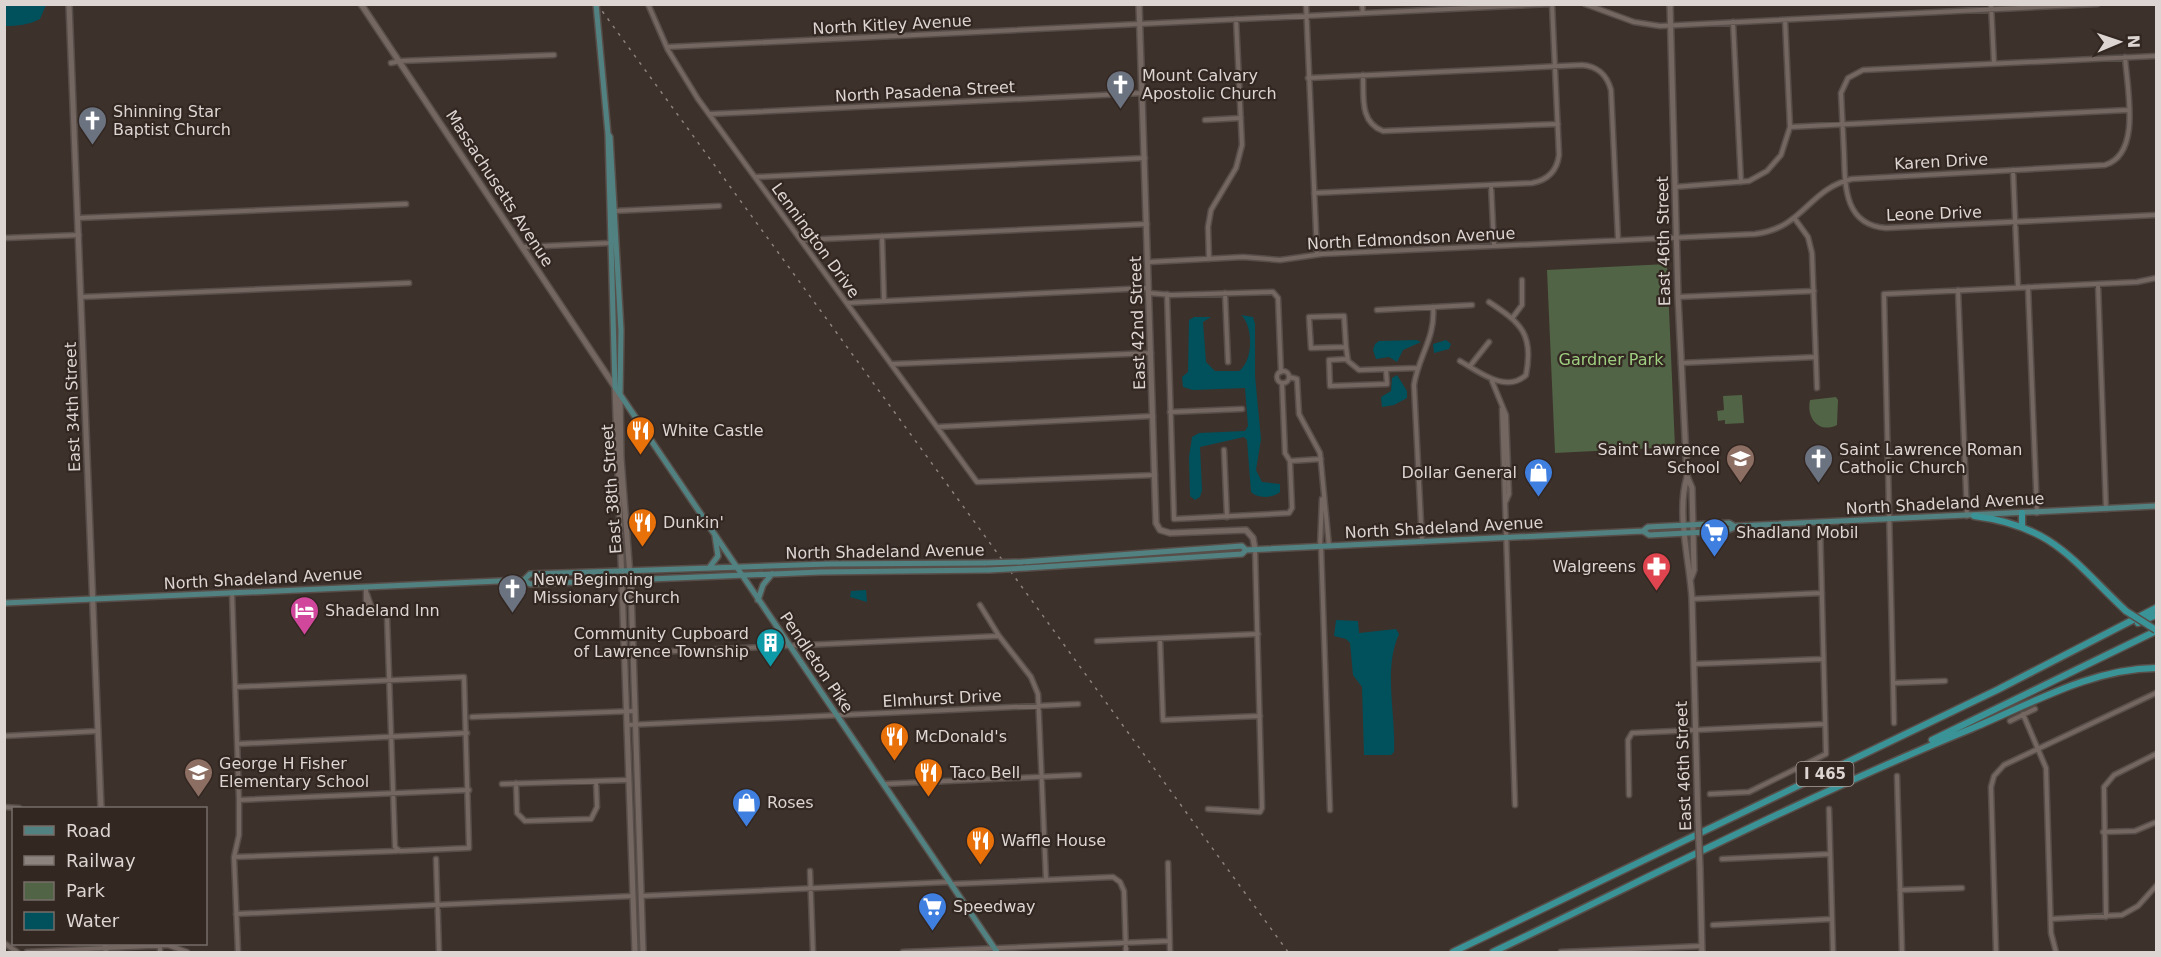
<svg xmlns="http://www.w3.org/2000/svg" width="2161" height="957" viewBox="0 0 2161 957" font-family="'DejaVu Sans',sans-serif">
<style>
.green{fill:#516445}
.water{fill:#00515b}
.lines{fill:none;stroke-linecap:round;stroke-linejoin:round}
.street-casing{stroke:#584e49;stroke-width:7}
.secondary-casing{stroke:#584e49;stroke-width:8}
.primary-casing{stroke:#584e49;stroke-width:8}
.highway-casing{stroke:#584e49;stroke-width:9}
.street{stroke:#746660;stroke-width:4}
.secondary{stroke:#746660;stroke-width:5}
.primary{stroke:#518281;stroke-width:5}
.highway{stroke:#3a9497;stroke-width:6}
.rail{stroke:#8c827e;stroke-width:1.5;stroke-dasharray:3 6;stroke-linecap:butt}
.secondary-bridge-casing{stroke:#584e49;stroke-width:8;stroke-linecap:butt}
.primary-bridge-casing{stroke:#584e49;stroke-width:8;stroke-linecap:butt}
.highway-bridge-casing{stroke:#584e49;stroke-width:9;stroke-linecap:butt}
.secondary-bridge{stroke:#746660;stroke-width:5}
.primary-bridge{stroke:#518281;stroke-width:5}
.highway-bridge{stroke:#3a9497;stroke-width:6}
.labels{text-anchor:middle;stroke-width:4.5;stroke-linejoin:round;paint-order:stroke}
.shield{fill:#332722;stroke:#aaa19d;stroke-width:1.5}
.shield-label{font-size:15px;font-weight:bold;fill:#ddd5d2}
.street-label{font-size:16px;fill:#ddd5d2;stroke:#332722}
.poi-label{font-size:16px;fill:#ddd5d2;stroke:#332722;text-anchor:start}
.park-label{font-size:16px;fill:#9fcf80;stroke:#332722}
</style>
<rect width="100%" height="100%" fill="#3d312c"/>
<path class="green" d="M 1667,264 L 1675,447 L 1555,453 L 1547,270 Z
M 1742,395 L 1744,423 L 1725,424 L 1725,420 L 1718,421 L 1717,411 L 1724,410 L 1723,396 Z
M 1836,397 L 1838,400 L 1837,425 C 1819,434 1806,418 1810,400 Z"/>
<path class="water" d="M 5,4 L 46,4 L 46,5 L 40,19 C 28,25 18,26 5,26 Z
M 1241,315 L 1253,317 L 1255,324 L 1255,376 L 1261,439 L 1256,470 L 1262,482 L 1280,484 L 1280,492 C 1273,498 1258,499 1251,492 L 1247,440 L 1244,437 L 1200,447 L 1202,490 L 1200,497 L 1195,500 L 1190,496 L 1189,457 L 1192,437 L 1199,433 L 1245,431 L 1248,426 L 1245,388 L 1193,390 L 1183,387 L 1182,377 L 1188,372 L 1189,320 L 1194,317 L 1211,317 L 1203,322 L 1206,362 L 1215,371 L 1239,371 C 1254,360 1253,325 1241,315 Z
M 1416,340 L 1421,342 L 1403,350 L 1397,362 L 1389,357 L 1376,359 L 1373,350 L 1375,344 L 1379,341 Z
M 1446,340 L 1451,344 L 1449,349 L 1434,353 L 1433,344 Z
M 1397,375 L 1407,391 L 1407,398 L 1394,405 L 1382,407 L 1381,397 L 1391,391 L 1392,378 Z
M 866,590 L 867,602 L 850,597 L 851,591 Z
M 1336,620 L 1358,621 L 1359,633 L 1396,629 L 1399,634 C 1383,670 1396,713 1394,752 L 1391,755 L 1364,755 L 1362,687 L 1353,675 L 1350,643 L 1346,639 L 1334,636 Z"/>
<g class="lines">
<defs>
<path id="street" d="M 648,4 L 668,50 L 698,99 L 977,482 L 1155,475
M 1306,4 L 1317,254
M 1362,4 L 1363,13
M 1585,4 L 1634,22 L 1660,26 L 2097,4
M 1991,4 L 1994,63
M 1733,22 L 1741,182
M 667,47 L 1550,4
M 2156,56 L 1863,70 L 1848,78 L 1841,93 C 1842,113 1843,133 1844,153 C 1845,186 1844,225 1886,228 L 2156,215
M 391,63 L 400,61 L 554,55
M 1363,75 C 1364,96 1359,122 1383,131 L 1558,124
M 1308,78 L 1582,65 C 1597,66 1607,75 1611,90 L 1618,239
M 710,114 L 1143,93
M 1205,120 L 1241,118
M 1790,127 L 2128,110
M 2013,170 L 2018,287
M 756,177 L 1145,158
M 1491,185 L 1494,245
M 1675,187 L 1749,181 L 1767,171 L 1781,155 L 1790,127 L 1785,20
M 1314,193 L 1532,183 C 1548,180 1557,171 1559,155 L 1552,4
M 614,211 L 719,206
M 78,218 L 406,204
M 1795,219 L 1808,237 L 1812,253 L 1817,388
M 882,236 L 884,301
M 4,238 L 79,235
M 801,240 L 1147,224
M 523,247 L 610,243
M 1209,259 L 1208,227 L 1211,210 L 1236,168 L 1242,145 L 1236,19
M 1149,262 L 1243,257 L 1280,260 L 1322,254 L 1755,234 C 1804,228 1808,189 1852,179 L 2105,165 C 2142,154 2127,88 2125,57
M 2098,284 L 2106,509
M 2028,287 L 2037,513
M 1958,290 L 1967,516
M 1149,293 L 1172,295 L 1273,292 L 1278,298 L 1281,372
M 1225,293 L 1228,362
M 1167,294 L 1174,519 L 1289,513 L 1292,508 L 1290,461
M 81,297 L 409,283
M 1678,297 L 1814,291
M 847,303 L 1148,288
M 1377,310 L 1472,305
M 1344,316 L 1346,347 L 1311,348 L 1309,317 Z
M 1513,317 L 1522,305 L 1522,280
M 1346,347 L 1348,361 L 1359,370 L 1417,368
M 1347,359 L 1329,360 L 1330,386 L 1387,384 L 1386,370
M 1460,361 C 1478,371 1506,394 1526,375 C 1534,334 1521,323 1489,302
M 1681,363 L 1816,357
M 892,364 L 1151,353
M 1470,366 L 1489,342
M1277 377a6 6 0 1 1 12 0a6 6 0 1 1-12 0Z
M 1289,377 L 1297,379 L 1299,414 L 1320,453 L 1329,546
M 1492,381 L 1506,415 L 1509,494 L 1506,501
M 1282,383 L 1285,453 L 1290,461
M 1502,409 L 1515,805
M 1170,412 L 1242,409
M 937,427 L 1153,416
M 1224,450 L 1227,517
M 1290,461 L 1321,459
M 1422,542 L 1414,385 C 1418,357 1436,337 1433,307
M 1321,546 L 1330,810
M 1320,547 L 1322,499
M 366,587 L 366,607 L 372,612 L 380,611
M 232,593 L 239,800 L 239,835 L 234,857 L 238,952
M 1692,599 L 1822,593
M 980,605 L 999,636 L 1031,677 L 1038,694 L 1046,879
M 1160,639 L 1163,720 L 1260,716
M 1097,641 L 1258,634
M 633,653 L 999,636
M 1694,664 L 1823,659
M 1893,683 L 1945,681
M 235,687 C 312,683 388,680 464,677 L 469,848 L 400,851 L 395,847 L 387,617 L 384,612 L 371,606 L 367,594
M 2023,714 L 2046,768 L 2051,933 L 2056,952
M 472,717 L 635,711
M 2010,721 L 2035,709
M 1894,723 L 1884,294 L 2137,282 L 2156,278
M 627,725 L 1078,704
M 4,736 L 98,731
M 237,744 L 467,733
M 1897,776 L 1902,952
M 516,783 L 517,813 L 525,821 L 591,819 L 597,807 L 596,781
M 502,784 L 629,780
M 884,784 L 1079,775
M 1710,794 L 1749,792 L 1826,754 L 1820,523
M 1629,795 L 1628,740 L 1632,733 L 1825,724
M 239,800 L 469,790
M 4,807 L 19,808
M 1208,809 L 1260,812 L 1262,808 L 1255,549
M 1829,809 L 1833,952
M 2103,832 L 2135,831 L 2154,823
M 234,857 L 397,851
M 436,859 L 439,952
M 1722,859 L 1830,854
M 1168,863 L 1170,952
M 810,871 L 813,952
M 952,884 L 1113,877 L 1120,882 L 1124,891 L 1126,952
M 1900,890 L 1962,888
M 641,896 L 949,882
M 236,914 L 633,896
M 2106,917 L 2104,787 L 2114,775 L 2156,754
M 2051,919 L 2122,915 L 2138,906 L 2156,886
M 1713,925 L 1832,919
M 4,943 L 17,952
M 160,944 L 160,952
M 27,952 L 168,945 L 187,952
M 903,952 L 1169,941
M 1561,952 L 1702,946
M 1996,952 L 1991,787 L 1994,776 L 2004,765 L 2156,693"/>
<path id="secondary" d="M 69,4 L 101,808
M 361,4 L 615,387 L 635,952
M 1139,4 L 1156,523 L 1160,530 L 1170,533 L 1246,530 L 1253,538 L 1255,549
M 1670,4 L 1678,297 L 1687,476 L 1692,488 L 1694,570 L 1691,578
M 620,394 L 621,458 L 631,589 L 643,952
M 1687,477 C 1676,514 1690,562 1692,599 L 1698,820
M 1700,868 L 1702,952
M 105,944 L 106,952"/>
<path id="primary" d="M 596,4 L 608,134 L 615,387 L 997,952
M 608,134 L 610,137 L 621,330 L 620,394
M 1643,531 L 1649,535 L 1726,531 L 1737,526 L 2156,506
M 1022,562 L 1242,546 L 1246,550 L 1643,531 L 1648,527 L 1729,523 L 1734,526
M 709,568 L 718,556 L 715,536
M 1026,568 L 1242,554 L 1246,550
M 524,580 L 530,584 L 820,572 L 989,570
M 758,600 L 763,585 L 772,574
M 4,603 L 524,580 L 530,574 L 828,564 L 985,563"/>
<path id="highway" d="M 1974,516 C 2053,526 2072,560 2126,611
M 2022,526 L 2022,513
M 2138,623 L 2156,615
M 1932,740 L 2156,631
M 1453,952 L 1997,690 L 2156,608
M 1493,952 C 1652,876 1809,795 1973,728 C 2033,703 2090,669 2156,668"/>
</defs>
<use href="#street" class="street-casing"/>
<use href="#secondary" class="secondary-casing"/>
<use href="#primary" class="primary-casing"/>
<use href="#highway" class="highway-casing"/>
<use href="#street" class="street"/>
<use href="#secondary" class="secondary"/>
<use href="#primary" class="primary"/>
<use href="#highway" class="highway"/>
<path class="rail" d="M 597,4 L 1288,952"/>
<defs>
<path id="secondary-bridge" d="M 1698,820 L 1700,868"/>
<path id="primary-bridge" d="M 985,563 L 1022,562
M 989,570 L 1026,568"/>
<path id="highway-bridge" d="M 2126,611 L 2156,630"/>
</defs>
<use href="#secondary-bridge" class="secondary-bridge-casing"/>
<use href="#primary-bridge" class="primary-bridge-casing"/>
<use href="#highway-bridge" class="highway-bridge-casing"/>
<use href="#secondary-bridge" class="secondary-bridge"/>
<use href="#primary-bridge" class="primary-bridge"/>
<use href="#highway-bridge" class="highway-bridge"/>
</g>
<defs>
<symbol id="church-pin" viewBox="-11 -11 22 30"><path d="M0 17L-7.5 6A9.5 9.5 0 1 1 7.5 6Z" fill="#6b7280" stroke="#332722"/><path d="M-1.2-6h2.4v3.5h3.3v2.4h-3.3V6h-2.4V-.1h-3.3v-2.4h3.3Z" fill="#fff"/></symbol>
<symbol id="restaurant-pin" viewBox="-11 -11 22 30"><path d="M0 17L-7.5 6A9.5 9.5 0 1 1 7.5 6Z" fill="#e8710a" stroke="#332722"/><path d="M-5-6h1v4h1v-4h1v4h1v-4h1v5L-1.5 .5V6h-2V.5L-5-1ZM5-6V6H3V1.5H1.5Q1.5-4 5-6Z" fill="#fff"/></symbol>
<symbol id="school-pin" viewBox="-11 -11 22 30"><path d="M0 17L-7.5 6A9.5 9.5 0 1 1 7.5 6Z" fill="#8d6e63" stroke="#332722"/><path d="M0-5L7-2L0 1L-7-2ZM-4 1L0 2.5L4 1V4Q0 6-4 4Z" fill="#fff"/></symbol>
<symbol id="shop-pin" viewBox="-11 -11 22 30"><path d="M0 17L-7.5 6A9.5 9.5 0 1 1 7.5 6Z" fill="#3f7fe0" stroke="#332722"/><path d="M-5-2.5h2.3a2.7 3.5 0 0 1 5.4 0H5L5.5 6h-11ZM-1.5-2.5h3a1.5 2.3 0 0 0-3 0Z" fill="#fff"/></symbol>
<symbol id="supermarket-pin" viewBox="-11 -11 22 30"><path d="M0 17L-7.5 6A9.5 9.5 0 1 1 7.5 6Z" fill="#3f7fe0" stroke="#332722"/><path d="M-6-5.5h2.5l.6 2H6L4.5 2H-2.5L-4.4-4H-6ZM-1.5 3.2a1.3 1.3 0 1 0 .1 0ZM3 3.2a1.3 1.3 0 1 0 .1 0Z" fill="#fff"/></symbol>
<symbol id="pharmacy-pin" viewBox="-11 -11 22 30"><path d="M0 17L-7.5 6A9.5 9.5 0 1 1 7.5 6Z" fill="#e0444e" stroke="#332722"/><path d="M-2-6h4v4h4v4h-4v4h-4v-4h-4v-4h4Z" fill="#fff"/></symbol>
<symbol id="hotel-pin" viewBox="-11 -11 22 30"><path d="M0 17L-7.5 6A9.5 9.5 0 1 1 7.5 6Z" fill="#d1479c" stroke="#332722"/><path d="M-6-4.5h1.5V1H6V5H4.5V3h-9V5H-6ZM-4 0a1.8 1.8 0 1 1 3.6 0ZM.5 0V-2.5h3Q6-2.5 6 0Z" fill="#fff"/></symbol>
<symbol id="building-pin" viewBox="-11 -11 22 30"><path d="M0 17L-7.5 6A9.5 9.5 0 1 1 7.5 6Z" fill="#0f9aa8" stroke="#332722"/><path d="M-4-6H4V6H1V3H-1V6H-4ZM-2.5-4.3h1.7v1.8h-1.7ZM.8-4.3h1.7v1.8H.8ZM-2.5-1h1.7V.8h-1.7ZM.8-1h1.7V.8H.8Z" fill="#fff"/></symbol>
</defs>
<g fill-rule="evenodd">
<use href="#church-pin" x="1104" y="68" width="33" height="45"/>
<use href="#church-pin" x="76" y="104" width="33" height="45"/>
<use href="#restaurant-pin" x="624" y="414" width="33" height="45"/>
<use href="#school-pin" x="1724" y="442" width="33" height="45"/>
<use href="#church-pin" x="1802" y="442" width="33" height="45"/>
<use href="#shop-pin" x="1522" y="456" width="33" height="45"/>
<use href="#restaurant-pin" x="626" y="506" width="33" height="45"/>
<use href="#supermarket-pin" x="1698" y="516" width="33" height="45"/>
<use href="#pharmacy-pin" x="1640" y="550" width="33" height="45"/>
<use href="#church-pin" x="496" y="572" width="33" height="45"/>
<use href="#hotel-pin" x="288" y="594" width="33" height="45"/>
<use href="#building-pin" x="754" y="626" width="33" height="45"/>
<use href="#restaurant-pin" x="878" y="720" width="33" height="45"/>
<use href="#school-pin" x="182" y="756" width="33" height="45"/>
<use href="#restaurant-pin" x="912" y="756" width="33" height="45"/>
<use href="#shop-pin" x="730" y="786" width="33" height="45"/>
<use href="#restaurant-pin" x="964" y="824" width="33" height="45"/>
<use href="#supermarket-pin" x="916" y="890" width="33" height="45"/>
</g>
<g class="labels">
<rect class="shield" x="1796.5" y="762" width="57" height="24" rx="4.5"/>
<g class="shield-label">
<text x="1825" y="779">I 465</text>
</g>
<g class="street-label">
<text transform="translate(892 24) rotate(-3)" y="6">North Kitley Avenue</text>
<text transform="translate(925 91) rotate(-3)" y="6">North Pasadena Street</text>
<text transform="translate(1941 161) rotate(-3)" y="6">Karen Drive</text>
<text transform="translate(500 188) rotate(57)" y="6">Massachusetts Avenue</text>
<text transform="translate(1934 213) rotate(-2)" y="6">Leone Drive</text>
<text transform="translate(1411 238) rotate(-3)" y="6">North Edmondson Avenue</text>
<text transform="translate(816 240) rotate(54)" y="6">Lennington Drive</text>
<text transform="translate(1663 241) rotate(-91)" y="6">East 46th Street</text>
<text transform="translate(1137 323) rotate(-92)" y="6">East 42nd Street</text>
<text transform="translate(72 407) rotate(-92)" y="6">East 34th Street</text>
<text transform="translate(611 489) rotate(-94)" y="6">East 38th Street</text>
<text transform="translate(1945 503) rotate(-3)" y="6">North Shadeland Avenue</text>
<text transform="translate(1444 527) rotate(-3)" y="6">North Shadeland Avenue</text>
<text transform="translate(885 551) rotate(-1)" y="6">North Shadeland Avenue</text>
<text transform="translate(263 578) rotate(-3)" y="6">North Shadeland Avenue</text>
<text transform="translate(817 662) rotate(56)" y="6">Pendleton Pike</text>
<text transform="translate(942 698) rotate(-3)" y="6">Elmhurst Drive</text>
<text transform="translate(1683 766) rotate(-92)" y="6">East 46th Street</text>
</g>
<g class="poi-label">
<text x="1142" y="81">Mount Calvary<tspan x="1142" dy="18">Apostolic Church</tspan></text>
<text x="113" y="117">Shinning Star<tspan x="113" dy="18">Baptist Church</tspan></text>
<text x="662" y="436">White Castle</text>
<text x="1720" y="455" text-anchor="end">Saint Lawrence<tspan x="1720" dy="18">School</tspan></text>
<text x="1839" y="455">Saint Lawrence Roman<tspan x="1839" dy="18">Catholic Church</tspan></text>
<text x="1517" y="478" text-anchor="end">Dollar General</text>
<text x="663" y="528">Dunkin'</text>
<text x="1736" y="538">Shadland Mobil</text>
<text x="1636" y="572" text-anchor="end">Walgreens</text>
<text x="533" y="585">New Beginning<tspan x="533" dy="18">Missionary Church</tspan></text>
<text x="325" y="616">Shadeland Inn</text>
<text x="749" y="639" text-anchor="end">Community Cupboard<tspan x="749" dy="18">of Lawrence Township</tspan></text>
<text x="915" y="742">McDonald's</text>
<text x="219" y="769">George H Fisher<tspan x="219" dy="18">Elementary School</tspan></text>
<text x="950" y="778">Taco Bell</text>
<text x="767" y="808">Roses</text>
<text x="1001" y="846">Waffle House</text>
<text x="953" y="912">Speedway</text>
</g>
<g class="park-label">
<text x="1611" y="365">Gardner Park</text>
</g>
</g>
<rect width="2161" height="957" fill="none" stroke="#ddd5d2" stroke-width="12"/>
<rect x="12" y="807" width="195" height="138" fill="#332722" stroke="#776d68" stroke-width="1.5"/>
<rect x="24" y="826" width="30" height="9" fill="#518281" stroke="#776d68" stroke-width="1.5"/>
<text x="66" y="837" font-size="18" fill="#ddd5d2">Road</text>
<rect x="24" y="856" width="30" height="9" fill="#8c827e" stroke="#776d68" stroke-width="1.5"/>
<text x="66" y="867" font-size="18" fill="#ddd5d2">Railway</text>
<rect x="24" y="882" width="30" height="18" fill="#516445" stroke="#776d68" stroke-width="1.5"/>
<text x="66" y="897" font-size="18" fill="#ddd5d2">Park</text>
<rect x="24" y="912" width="30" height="18" fill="#00515b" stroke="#776d68" stroke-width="1.5"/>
<text x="66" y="927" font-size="18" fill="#ddd5d2">Water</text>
<g transform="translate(2119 42) rotate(88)" stroke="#332722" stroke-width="4.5" paint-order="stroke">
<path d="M0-4.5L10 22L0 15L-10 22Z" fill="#ddd5d2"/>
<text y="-9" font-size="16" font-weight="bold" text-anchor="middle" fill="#ddd5d2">N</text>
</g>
</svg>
